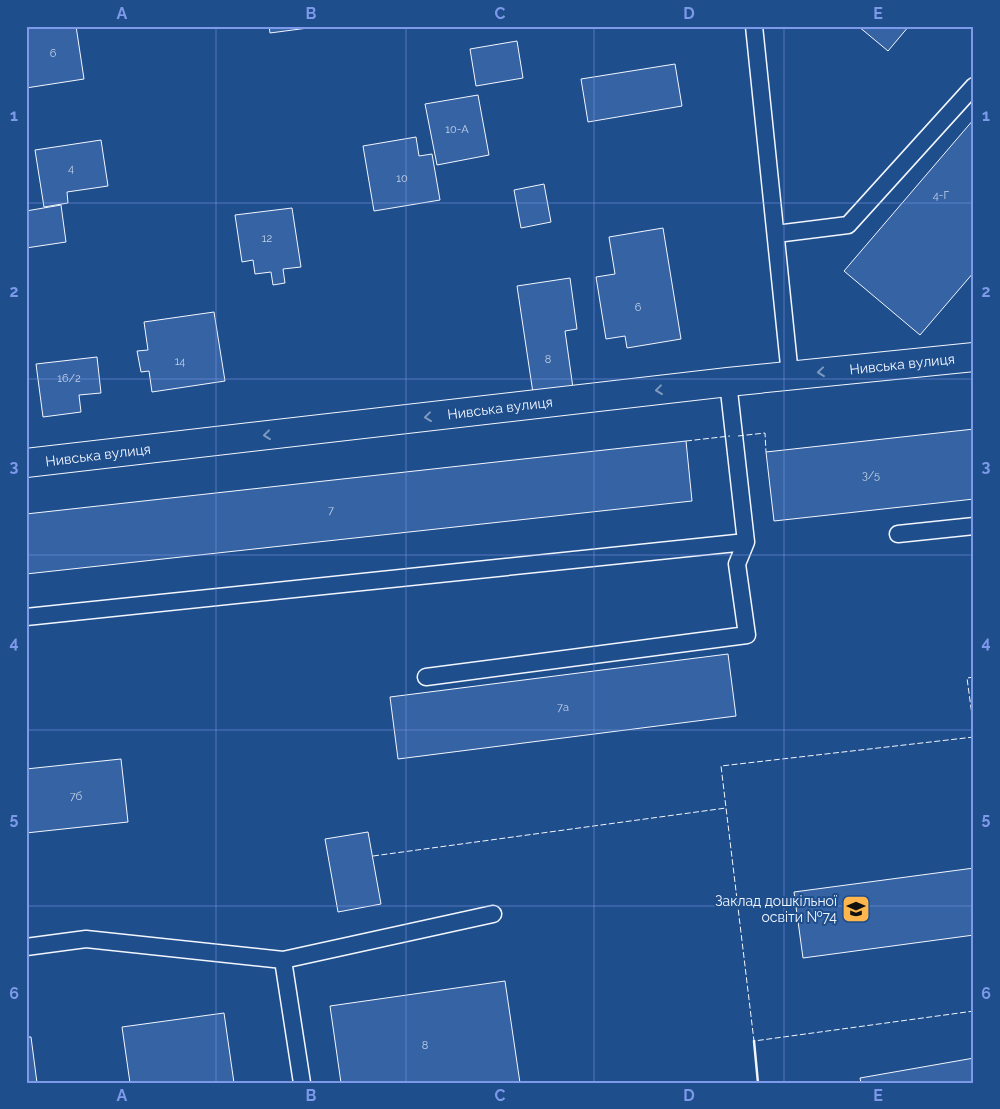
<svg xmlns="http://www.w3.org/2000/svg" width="1000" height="1109" viewBox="0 0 1000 1109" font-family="Raleway,sans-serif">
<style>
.building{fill:#3563a3;stroke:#f2f6ff}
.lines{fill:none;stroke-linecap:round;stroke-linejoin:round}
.lane-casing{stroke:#f2f6ff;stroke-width:19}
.street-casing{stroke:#f2f6ff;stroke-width:30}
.lane{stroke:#1f4e8c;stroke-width:16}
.street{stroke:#1f4e8c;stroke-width:28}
.fence{stroke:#f2f6ff;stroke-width:1;stroke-dasharray:6 2.5;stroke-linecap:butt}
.wall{stroke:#f2f6ff;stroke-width:2.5}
.oneway{stroke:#7e9ac0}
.grid{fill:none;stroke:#7d9aea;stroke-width:1;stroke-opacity:0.55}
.labels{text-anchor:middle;stroke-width:4;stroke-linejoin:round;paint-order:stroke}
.number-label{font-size:11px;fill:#c3d1e8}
.street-label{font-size:14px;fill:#f2f6ff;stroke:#1f4e8c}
.poi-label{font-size:14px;fill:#f2f6ff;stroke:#1f4e8c;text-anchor:end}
.neatline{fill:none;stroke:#7d9aea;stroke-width:2}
.grid-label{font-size:16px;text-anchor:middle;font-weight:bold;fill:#7d9aea}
</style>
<rect width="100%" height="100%" fill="#1f4e8c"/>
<path class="building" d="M 26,26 L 76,26 L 84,79 L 26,88 Z
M 269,26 L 323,26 L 270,33 Z
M 858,26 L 909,26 L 888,51 Z
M 517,41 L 523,78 L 476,86 L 470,49 Z
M 675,64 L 682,106 L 588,122 L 581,79 Z
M 478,95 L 489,155 L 437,165 L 425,104 Z
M 974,119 L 974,272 L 920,335 L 844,271 Z
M 416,137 L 419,156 L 432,154 L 440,200 L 374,211 L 363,146 Z
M 101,140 L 108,186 L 67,192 L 68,203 L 44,207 L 35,150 Z
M 544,184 L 551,222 L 521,228 L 514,190 Z
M 61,205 L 66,242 L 26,248 L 26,211 Z
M 292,208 L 301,267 L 283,269 L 285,283 L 273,285 L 271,272 L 255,274 L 253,260 L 242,262 L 235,215 Z
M 663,228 L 681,339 L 627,348 L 625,336 L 606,339 L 596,277 L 615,274 L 609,237 Z
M 570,278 L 577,329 L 565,331 L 573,388 L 533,393 L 517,286 Z
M 214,312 L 225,381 L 152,392 L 149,371 L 141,372 L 137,351 L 148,350 L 144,322 Z
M 97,357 L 101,393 L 79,395 L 81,412 L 43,417 L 36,364 Z
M 974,429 L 974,499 L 774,521 L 766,452 Z
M 686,441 L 692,501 L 26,574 L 26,514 Z
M 728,654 L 736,716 L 398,759 L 390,697 Z
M 121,759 L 128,822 L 26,833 L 26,769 Z
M 368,832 L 381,904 L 338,912 L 325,839 Z
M 974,868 L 974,935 L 803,958 L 794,892 Z
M 505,981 L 520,1083 L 341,1083 L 330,1006 Z
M 224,1013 L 234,1083 L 130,1083 L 122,1027 Z
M 26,1037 L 31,1037 L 37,1083 L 26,1083 Z
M 974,1058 L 974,1083 L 861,1083 L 860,1078 Z"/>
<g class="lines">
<defs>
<path id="lane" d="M 754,26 L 790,375
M 776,234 L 848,225 L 974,86
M 898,534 L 974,526
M 26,617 L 746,542
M 426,677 L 747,635 L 737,564 L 746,542 L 728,382
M 26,947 L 86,939 L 283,960 L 493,914
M 283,960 L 302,1083"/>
<path id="street" d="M 26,463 L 728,382 L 974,357"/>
</defs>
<use href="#lane" class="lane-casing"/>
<use href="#street" class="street-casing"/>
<use href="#lane" class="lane"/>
<use href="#street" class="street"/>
<path class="fence" d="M 738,436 L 765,433 L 766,452
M 686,441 L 730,436
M 974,677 L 967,678 L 974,730
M 974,737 L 721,766 L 754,1041 L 974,1011
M 373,856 L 726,808"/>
<path class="wall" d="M 754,1041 L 758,1083"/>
</g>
<defs><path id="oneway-chevron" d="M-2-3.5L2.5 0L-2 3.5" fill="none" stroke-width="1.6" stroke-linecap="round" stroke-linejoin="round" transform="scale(1.25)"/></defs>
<g class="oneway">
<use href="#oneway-chevron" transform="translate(821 372) rotate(174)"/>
<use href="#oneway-chevron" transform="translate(659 390) rotate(173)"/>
<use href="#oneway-chevron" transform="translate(428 417) rotate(173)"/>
<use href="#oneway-chevron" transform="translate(267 435) rotate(173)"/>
</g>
<path class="grid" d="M 216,26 L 216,1083M 406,26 L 406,1083M 594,26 L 594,1083M 784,26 L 784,1083M 26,203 L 974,203M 26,379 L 974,379M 26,555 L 974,555M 26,730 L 974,730M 26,906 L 974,906"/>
<defs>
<symbol id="school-square" viewBox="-11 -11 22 22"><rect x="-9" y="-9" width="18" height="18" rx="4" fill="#ffb74d" stroke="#1f4e8c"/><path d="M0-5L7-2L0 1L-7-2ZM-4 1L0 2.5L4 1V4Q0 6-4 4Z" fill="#111"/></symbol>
</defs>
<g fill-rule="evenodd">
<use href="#school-square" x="840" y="893" width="32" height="32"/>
</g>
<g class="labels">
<g class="number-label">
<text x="53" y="57">6</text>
<text x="457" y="133">10-А</text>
<text x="71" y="172">4</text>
<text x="402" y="182">10</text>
<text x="941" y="199">4-Г</text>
<text x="267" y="242">12</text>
<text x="638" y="311">6</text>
<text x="548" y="363">8</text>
<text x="180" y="365">14</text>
<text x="69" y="382">16/2</text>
<text x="871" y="479">3/5</text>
<text x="331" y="514">7</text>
<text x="563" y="711">7а</text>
<text x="76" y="800">7б</text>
<text x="425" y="1049">8</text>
</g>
<g class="street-label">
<text transform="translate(902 364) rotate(-6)" y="5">Нивська вулиця</text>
<text transform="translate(500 408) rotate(-7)" y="5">Нивська вулиця</text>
<text transform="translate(98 455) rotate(-7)" y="5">Нивська вулиця</text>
</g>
<g class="poi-label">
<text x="837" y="906">Заклад дошкільної<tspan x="837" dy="16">освіти №74</tspan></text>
</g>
</g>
<rect width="1000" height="1109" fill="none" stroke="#1f4e8c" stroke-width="55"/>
<rect x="28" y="28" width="944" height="1054" class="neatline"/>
<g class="grid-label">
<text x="122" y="19">A</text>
<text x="311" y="19">B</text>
<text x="500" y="19">C</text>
<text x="689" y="19">D</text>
<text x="878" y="19">E</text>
<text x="14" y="121">1</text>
<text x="986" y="121">1</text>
<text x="14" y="297">2</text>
<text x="986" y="297">2</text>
<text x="14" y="472">3</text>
<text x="986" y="472">3</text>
<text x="14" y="648">4</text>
<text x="986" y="648">4</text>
<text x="14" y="824">5</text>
<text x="986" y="824">5</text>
<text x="14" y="999">6</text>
<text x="986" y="999">6</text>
<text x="122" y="1101">A</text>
<text x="311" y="1101">B</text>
<text x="500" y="1101">C</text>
<text x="689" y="1101">D</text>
<text x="878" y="1101">E</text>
</g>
</svg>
